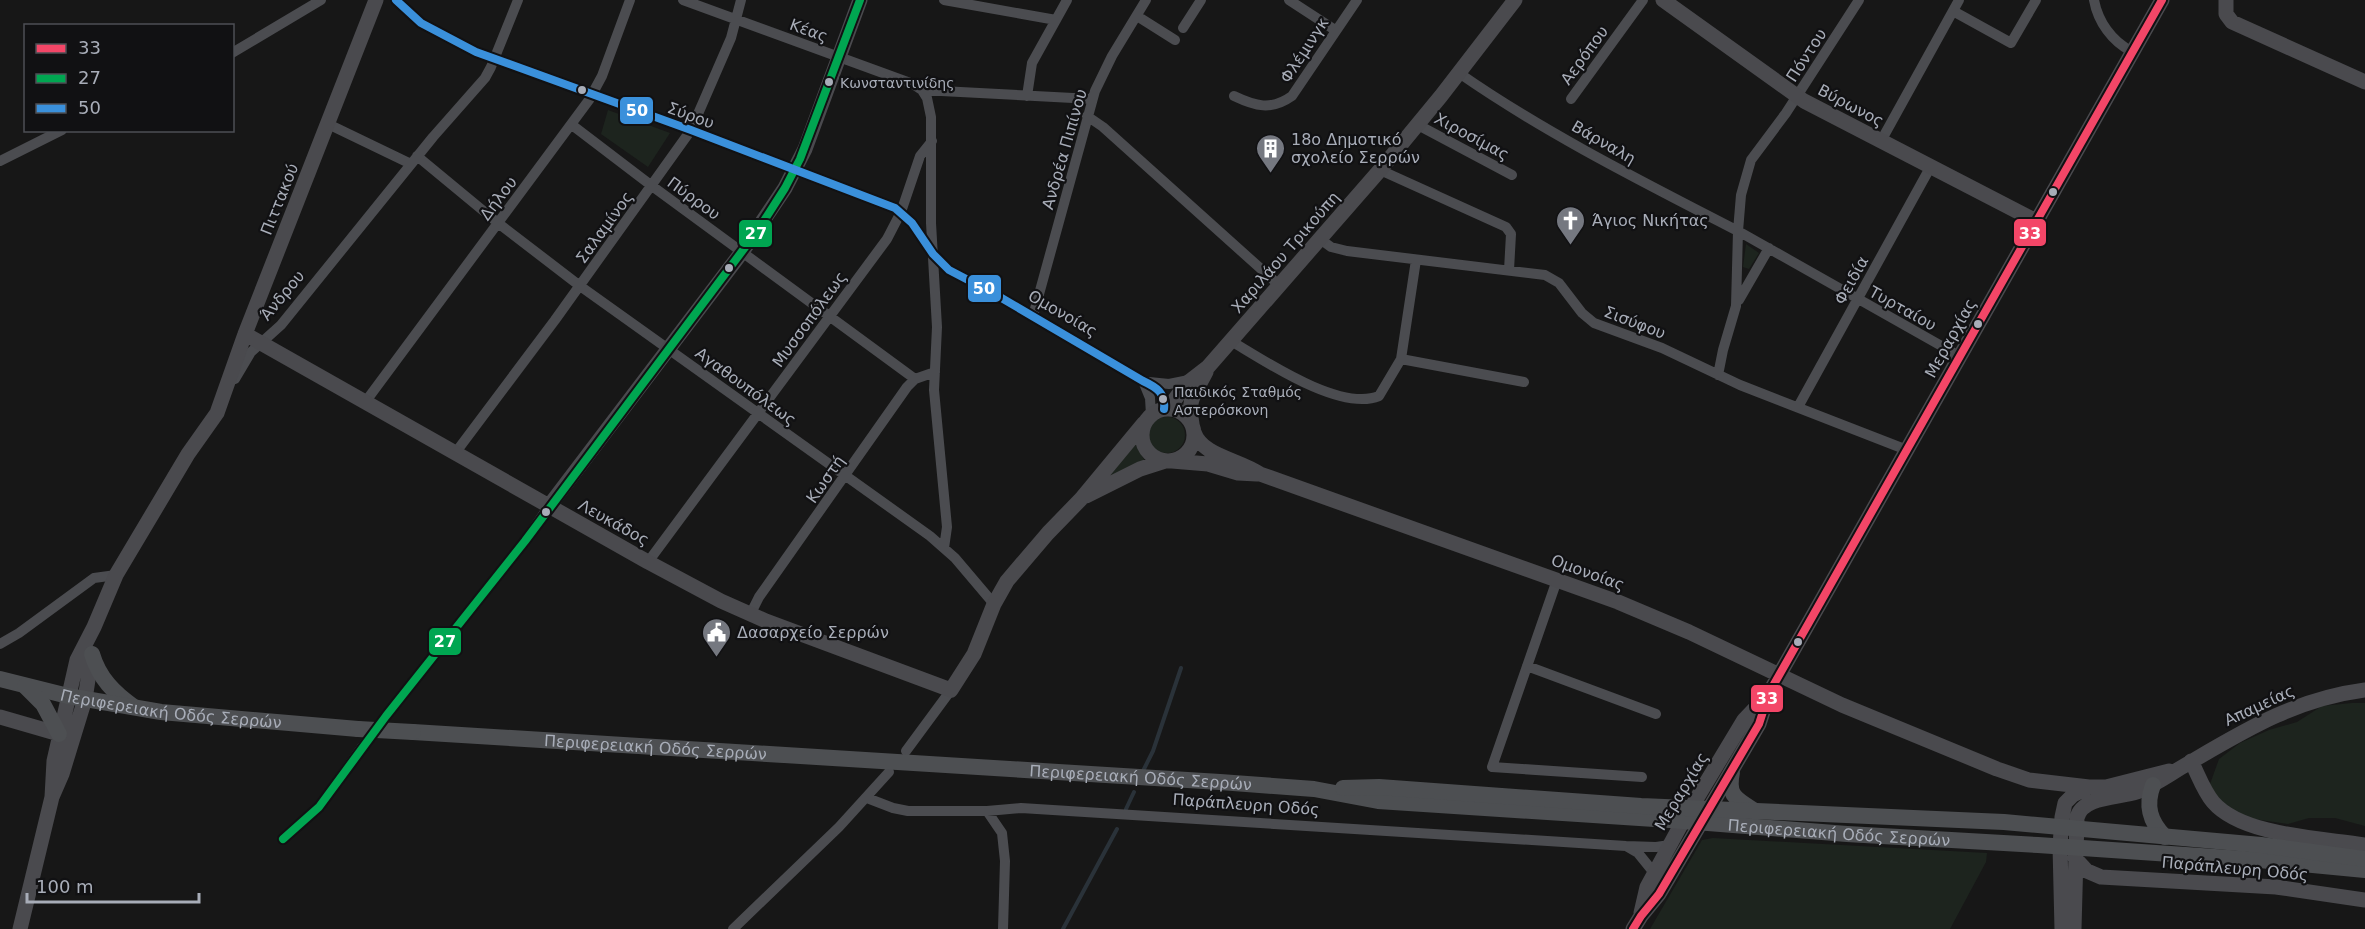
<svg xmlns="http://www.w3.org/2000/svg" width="2365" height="929" viewBox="0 0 2365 929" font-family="'DejaVu Sans',sans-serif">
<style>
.green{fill:#1d241e}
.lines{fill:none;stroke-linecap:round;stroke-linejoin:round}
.stream{stroke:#2a3239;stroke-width:4}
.street-tunnel{stroke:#343537;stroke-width:10;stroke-dasharray:10 5;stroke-linecap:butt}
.street{stroke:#4b4c50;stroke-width:10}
.secondary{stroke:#4a4a4e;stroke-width:15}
.primary{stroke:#4d4f52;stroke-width:16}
.primary-bridge{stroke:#4d4f52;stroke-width:16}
.bus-1-casing{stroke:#111113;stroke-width:12}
.bus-2-casing{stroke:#111113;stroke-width:12}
.bus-3-casing{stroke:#111113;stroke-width:12}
.bus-1{stroke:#f34667;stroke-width:8}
.bus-2{stroke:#00a651;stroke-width:8}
.bus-3{stroke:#3a90db;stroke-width:8}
.bus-dot{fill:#a8adb8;stroke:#111113;stroke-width:2}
.labels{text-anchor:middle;stroke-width:4.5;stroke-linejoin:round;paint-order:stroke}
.bus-label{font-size:14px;fill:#a8adb8;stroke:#111113;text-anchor:start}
.street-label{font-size:16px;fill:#a8adb8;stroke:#111113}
.poi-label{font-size:16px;fill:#a8adb8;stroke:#111113;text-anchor:start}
.line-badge{stroke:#111113;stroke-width:2}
.badge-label{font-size:16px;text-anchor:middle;font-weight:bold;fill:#fff}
</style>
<rect width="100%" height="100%" fill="#171717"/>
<path class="green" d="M 608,110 L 670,133 L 648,167 L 601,134 Z
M 1746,244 L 1759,253 L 1749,269 L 1743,267 Z
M1149 435a18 18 0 1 1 36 0a18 18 0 1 1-36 0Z
M 1135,444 L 1145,461 L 1108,477 Z
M 2352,703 L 2365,703 L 2365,826 L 2335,818 L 2309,818 L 2288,824 L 2240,817 L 2219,802 L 2210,784 L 2219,759 L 2240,743 L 2269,730 L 2297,722 L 2322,706 Z
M 1713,838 L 1987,853 L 1986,862 L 1950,929 L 1650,929 L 1702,840 Z"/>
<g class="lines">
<path class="stream" d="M 1143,771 L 1153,751 L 1181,668
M 1126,809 L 1134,792
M 1063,929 L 1117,829"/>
<path class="street-tunnel" d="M 362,747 L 386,716"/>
<path class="street" d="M 396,0 L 421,23 L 476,52 L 691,130 L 895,208 L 912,223 L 933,254 L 949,270 L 993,293 L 1143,381 C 1156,387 1166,393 1164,409
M 683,0 L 913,84 L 922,90 L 927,98 L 931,117 L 931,223 L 937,327 L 934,390 L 947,527 L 944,548
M 944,0 L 1056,20
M 1289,0 L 1335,30
M 2094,0 C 2098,22 2112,41 2131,51
M 1953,11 L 2011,43 L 2036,0
M 1137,16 L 1175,40
M 1183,28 L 1201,0
M 232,53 L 321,0
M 1459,73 C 1545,133 1645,183 1738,231 L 1741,195 L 1751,160 L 1786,113 L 1859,0
M 922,90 L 1092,99
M 1027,96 L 1032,63 L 1067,0
M 1234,96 C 1255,106 1271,111 1292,96 L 1357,0
M 1571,99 L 1643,0
M 1087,116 L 1103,127 L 1280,286
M 328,124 L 411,164
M 572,125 L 652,186 L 915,379
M 1418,125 L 1512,175
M 1881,141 L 1959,0
M 417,156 L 498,223 L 580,286 L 930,536 L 955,558 L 994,604
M 0,161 L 62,130
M 1380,170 L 1506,227 L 1511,234 L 1509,270
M 1320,239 L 1331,247 L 1347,251 L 1545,275 L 1559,283 L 1582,313 L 1594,323 L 1662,348 L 1740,385 L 1907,450
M 1416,260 L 1401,359 L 1524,382
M 1739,300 L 1769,248
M 1033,316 L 1095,91 L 1112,56 L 1146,0
M 1231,341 C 1265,361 1340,412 1379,396 L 1401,359
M 1718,375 L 1723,350 L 1736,306 L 1738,231 L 1961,357
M 235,379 L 251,352 L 281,325 L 433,137 L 485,78 L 491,67 L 518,0
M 1143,381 L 1150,398 L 1151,415
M 1149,382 L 1169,384 L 1189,380
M 366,401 L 589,100 L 602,76 L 630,0
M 1798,407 L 1931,166
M 456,452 L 555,320 L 691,130 L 731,38 L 741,0
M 648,562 L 887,239 L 901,212 L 920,156 L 932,141
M 1557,580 L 1492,767 L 1642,777
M 750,615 L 759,597 L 907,387 L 915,379 L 935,372
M 0,644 L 19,633 L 94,578 L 116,575
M 1527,666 L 1656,714
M 386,716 L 525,541 L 549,506
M 906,751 L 951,690
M 867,798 L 893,808 L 908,811 L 987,811 L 1021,808 L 1626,846 L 1656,847 L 1670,845
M 987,811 L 1002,833 L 1005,861 L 1003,929
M 283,839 L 319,807 L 362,747
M 1626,846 L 1638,853 L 1655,874
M 733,929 L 839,827 L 889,772"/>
<path class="secondary" d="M 1663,0 L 1804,101 L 2036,221
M 2226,0 L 2226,14 L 2232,22 L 2365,82
M 245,334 L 648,562 L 721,601 L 766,621 L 951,690 L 974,654 L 994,604 L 1007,581 L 1048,533 L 1081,499 L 1144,423
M1142 435a26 26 0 1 1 52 0a26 26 0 1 1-52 0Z
M 1168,409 L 1186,384 L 1208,367 L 1380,170 L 1441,96 L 1515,0
M 1192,424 C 1187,398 1195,394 1206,372
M 1194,432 C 1202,456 1238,459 1260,474 L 1618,602 L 1689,632 L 1842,705 L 1997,769 L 2029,780 L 2089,787
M 1172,461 L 1208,464 L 1238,473 L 1257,474
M 1086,496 L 1140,469 L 1165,461
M 549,506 L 742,252 L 785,188 L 805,149 L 860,0
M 0,717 L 59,734
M 2191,761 C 2198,774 2203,790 2213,802 C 2242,836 2322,838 2365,845
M 52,797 L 54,761 L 77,660 L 94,627 L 116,575 L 188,454 L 217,413 L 245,334 L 376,0
M 2075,858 L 2087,871 L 2101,877 L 2276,887 L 2365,900
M 1641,913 L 1647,887 L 1683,821 L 1744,720 L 1766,697
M 20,929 L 52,797 L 62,774 L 85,699 L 92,654
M 1633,929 L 1641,916 L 1659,894 L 1759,724 L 1769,693 L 2162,0
M 2062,929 L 2060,846 L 2062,817 L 2065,803 L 2073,795 L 2089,787 L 2106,787 L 2169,771
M 2074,929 L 2077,818 C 2082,796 2119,798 2137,792 C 2156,785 2171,773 2189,763 C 2247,729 2296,699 2365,690"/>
<g class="primary">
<path d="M 92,654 C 99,678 114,693 134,707"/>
<path id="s1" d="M 0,679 L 68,696 L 161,712 L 358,729"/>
<path d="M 25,686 L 43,704 L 59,734"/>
<path id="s2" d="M 413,732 L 1220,782 L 1314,789 L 1378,801 L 1670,820 L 1847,834 L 2038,845 L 2259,860 L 2365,870"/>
<path d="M 1732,772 C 1727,796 1736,799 1755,811"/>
<path d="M 2153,785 C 2145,806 2150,822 2165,837"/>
<path d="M 1343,788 L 1379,787 L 1641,806 L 2004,822 L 2261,845 L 2365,859"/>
</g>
<path class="primary-bridge" d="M 358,729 L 413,732"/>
<defs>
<path id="bus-1" d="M 1633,929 L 1641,916 L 1659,894 L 1759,724 L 1769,693 L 2162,0"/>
<path id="bus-2" d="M 283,839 L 319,807 L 386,716 L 525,541 L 758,230 L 785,188 L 800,159 L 860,0"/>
<path id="bus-3" d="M 396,0 L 421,23 L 476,52 L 691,130 L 895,208 L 912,223 L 933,254 L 949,270 L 993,293 L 1143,381 C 1156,387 1166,393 1164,409"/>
</defs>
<use href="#bus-1" class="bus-1-casing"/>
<use href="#bus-2" class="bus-2-casing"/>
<use href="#bus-3" class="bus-3-casing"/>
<use href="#bus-1" class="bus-1"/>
<use href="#bus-2" class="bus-2"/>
<use href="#bus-3" class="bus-3"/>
</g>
<defs>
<symbol id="building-pin" viewBox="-11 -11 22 30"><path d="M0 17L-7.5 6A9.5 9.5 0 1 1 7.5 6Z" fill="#757880" stroke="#111113"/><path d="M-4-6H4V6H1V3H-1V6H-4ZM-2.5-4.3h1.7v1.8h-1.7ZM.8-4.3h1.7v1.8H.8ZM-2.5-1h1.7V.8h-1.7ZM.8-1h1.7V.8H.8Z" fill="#fff"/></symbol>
<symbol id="church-pin" viewBox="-11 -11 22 30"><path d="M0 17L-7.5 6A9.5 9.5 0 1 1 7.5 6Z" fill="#757880" stroke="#111113"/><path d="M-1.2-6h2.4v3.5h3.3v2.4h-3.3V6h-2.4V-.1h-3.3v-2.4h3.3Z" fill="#fff"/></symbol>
<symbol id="civic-pin" viewBox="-11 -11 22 30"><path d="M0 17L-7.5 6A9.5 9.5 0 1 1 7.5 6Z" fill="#757880" stroke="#111113"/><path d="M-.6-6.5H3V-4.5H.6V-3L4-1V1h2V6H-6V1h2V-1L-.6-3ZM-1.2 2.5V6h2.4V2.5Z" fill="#fff"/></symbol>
</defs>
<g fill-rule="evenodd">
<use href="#building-pin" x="1254" y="132" width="33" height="45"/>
<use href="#church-pin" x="1554" y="204" width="33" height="45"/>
<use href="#civic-pin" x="700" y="616" width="33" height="45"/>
</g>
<g class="bus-dot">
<circle cx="829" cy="82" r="5"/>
<circle cx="582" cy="90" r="5"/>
<circle cx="2053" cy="192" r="5"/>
<circle cx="729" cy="268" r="5"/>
<circle cx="1978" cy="324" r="5"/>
<circle cx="1163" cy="399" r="5"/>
<circle cx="546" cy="512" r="5"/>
<circle cx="1798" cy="642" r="5"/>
</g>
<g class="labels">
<g class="bus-label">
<text x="840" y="88">Κωνσταντινίδης</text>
<text x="1174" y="397">Παιδικός Σταθμός<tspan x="1174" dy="18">Αστερόσκονη</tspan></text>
</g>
<g class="street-label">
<text transform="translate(809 30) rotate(20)" y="6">Κέας</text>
<text transform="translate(1304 50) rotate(-57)" y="6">Φλέμινγκ</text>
<text transform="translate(1584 55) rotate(-54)" y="6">Αερόπου</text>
<text transform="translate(1806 55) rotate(-57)" y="6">Πόντου</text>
<text transform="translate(1851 105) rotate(28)" y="6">Βύρωνος</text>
<text transform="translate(691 115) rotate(20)" y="6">Σύρου</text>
<text transform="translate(1472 136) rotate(28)" y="6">Χιροσίμας</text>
<text transform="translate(1604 142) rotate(30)" y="6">Βάρναλη</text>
<text transform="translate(1064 149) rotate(-74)" y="6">Ανδρέα Πιπίνου</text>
<text transform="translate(498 198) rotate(-53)" y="6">Δήλου</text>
<text transform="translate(694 198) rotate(36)" y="6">Πύρρου</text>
<text transform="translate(279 199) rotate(-68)" y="6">Πιττακού</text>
<text transform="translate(604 227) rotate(-54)" y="6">Σαλαμίνος</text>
<text transform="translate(1285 252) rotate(-49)" y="6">Χαριλάου Τρικούπη</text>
<text transform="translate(1851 280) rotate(-61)" y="6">Φειδία</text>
<text transform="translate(282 295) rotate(-50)" y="6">Άνδρου</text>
<text transform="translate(1903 308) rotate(29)" y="6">Τυρταίου</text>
<text transform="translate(1063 313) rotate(30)" y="6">Ομονοίας</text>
<text transform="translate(809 319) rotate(-54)" y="6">Μυσσοπόλεως</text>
<text transform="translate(1635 322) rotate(21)" y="6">Σισύφου</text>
<text transform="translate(1950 338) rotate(-61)" y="6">Μεραρχίας</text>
<text transform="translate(746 386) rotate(36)" y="6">Αγαθουπόλεως</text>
<text transform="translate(825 479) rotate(-55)" y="6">Κωστή</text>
<text transform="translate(614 522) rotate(29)" y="6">Λευκάδος</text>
<text transform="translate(1588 572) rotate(20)" y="6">Ομονοίας</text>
<text transform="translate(2259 705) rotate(-25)" y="6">Απαμείας</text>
<text dy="6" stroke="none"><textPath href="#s1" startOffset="174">Περιφερειακή Οδός Σερρών</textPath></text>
<text dy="6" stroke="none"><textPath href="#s2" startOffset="243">Περιφερειακή Οδός Σερρών</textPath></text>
<text dy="6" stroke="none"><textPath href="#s2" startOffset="729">Περιφερειακή Οδός Σερρών</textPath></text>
<text transform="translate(1681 791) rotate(-59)" y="6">Μεραρχίας</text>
<text transform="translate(1246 804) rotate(4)" y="6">Παράπλευρη Οδός</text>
<text dy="6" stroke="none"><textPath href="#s2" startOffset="1430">Περιφερειακή Οδός Σερρών</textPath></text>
<text transform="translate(2235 868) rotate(5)" y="6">Παράπλευρη Οδός</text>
</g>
<g class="poi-label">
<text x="1291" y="145">18ο Δημοτικό<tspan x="1291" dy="18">σχολείο Σερρών</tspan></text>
<text x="1592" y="226">Άγιος Νικήτας</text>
<text x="737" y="638">Δασαρχείο Σερρών</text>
</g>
</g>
<g class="line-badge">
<rect x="619" y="96" width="35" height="29" rx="6" fill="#3a90db"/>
<rect x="2013" y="218" width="34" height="29" rx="6" fill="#f34667"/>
<rect x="738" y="219" width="35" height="29" rx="6" fill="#00a651"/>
<rect x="967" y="274" width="35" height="29" rx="6" fill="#3a90db"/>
<rect x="428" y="627" width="34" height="29" rx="6" fill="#00a651"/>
<rect x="1750" y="684" width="34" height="29" rx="6" fill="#f34667"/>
</g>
<g class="badge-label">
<text x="637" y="116">50</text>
<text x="2030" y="239">33</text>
<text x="756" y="239">27</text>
<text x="984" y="294">50</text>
<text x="445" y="647">27</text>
<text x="1767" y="704">33</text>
</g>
<rect x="24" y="24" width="210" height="108" fill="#111113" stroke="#4d4f55" stroke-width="1.5"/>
<rect x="36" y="44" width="30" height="9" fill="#f34667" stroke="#4d4f55" stroke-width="1.5"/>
<text x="78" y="54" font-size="18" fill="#a8adb8">33</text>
<rect x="36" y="74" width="30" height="9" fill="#00a651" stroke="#4d4f55" stroke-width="1.5"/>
<text x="78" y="84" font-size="18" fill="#a8adb8">27</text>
<rect x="36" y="104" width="30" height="9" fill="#3a90db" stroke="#4d4f55" stroke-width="1.5"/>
<text x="78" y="114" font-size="18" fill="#a8adb8">50</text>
<path d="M27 893v9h172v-9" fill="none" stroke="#a8adb8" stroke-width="3"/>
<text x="36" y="893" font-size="18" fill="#a8adb8" stroke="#111113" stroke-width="4.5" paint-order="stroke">100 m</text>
</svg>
